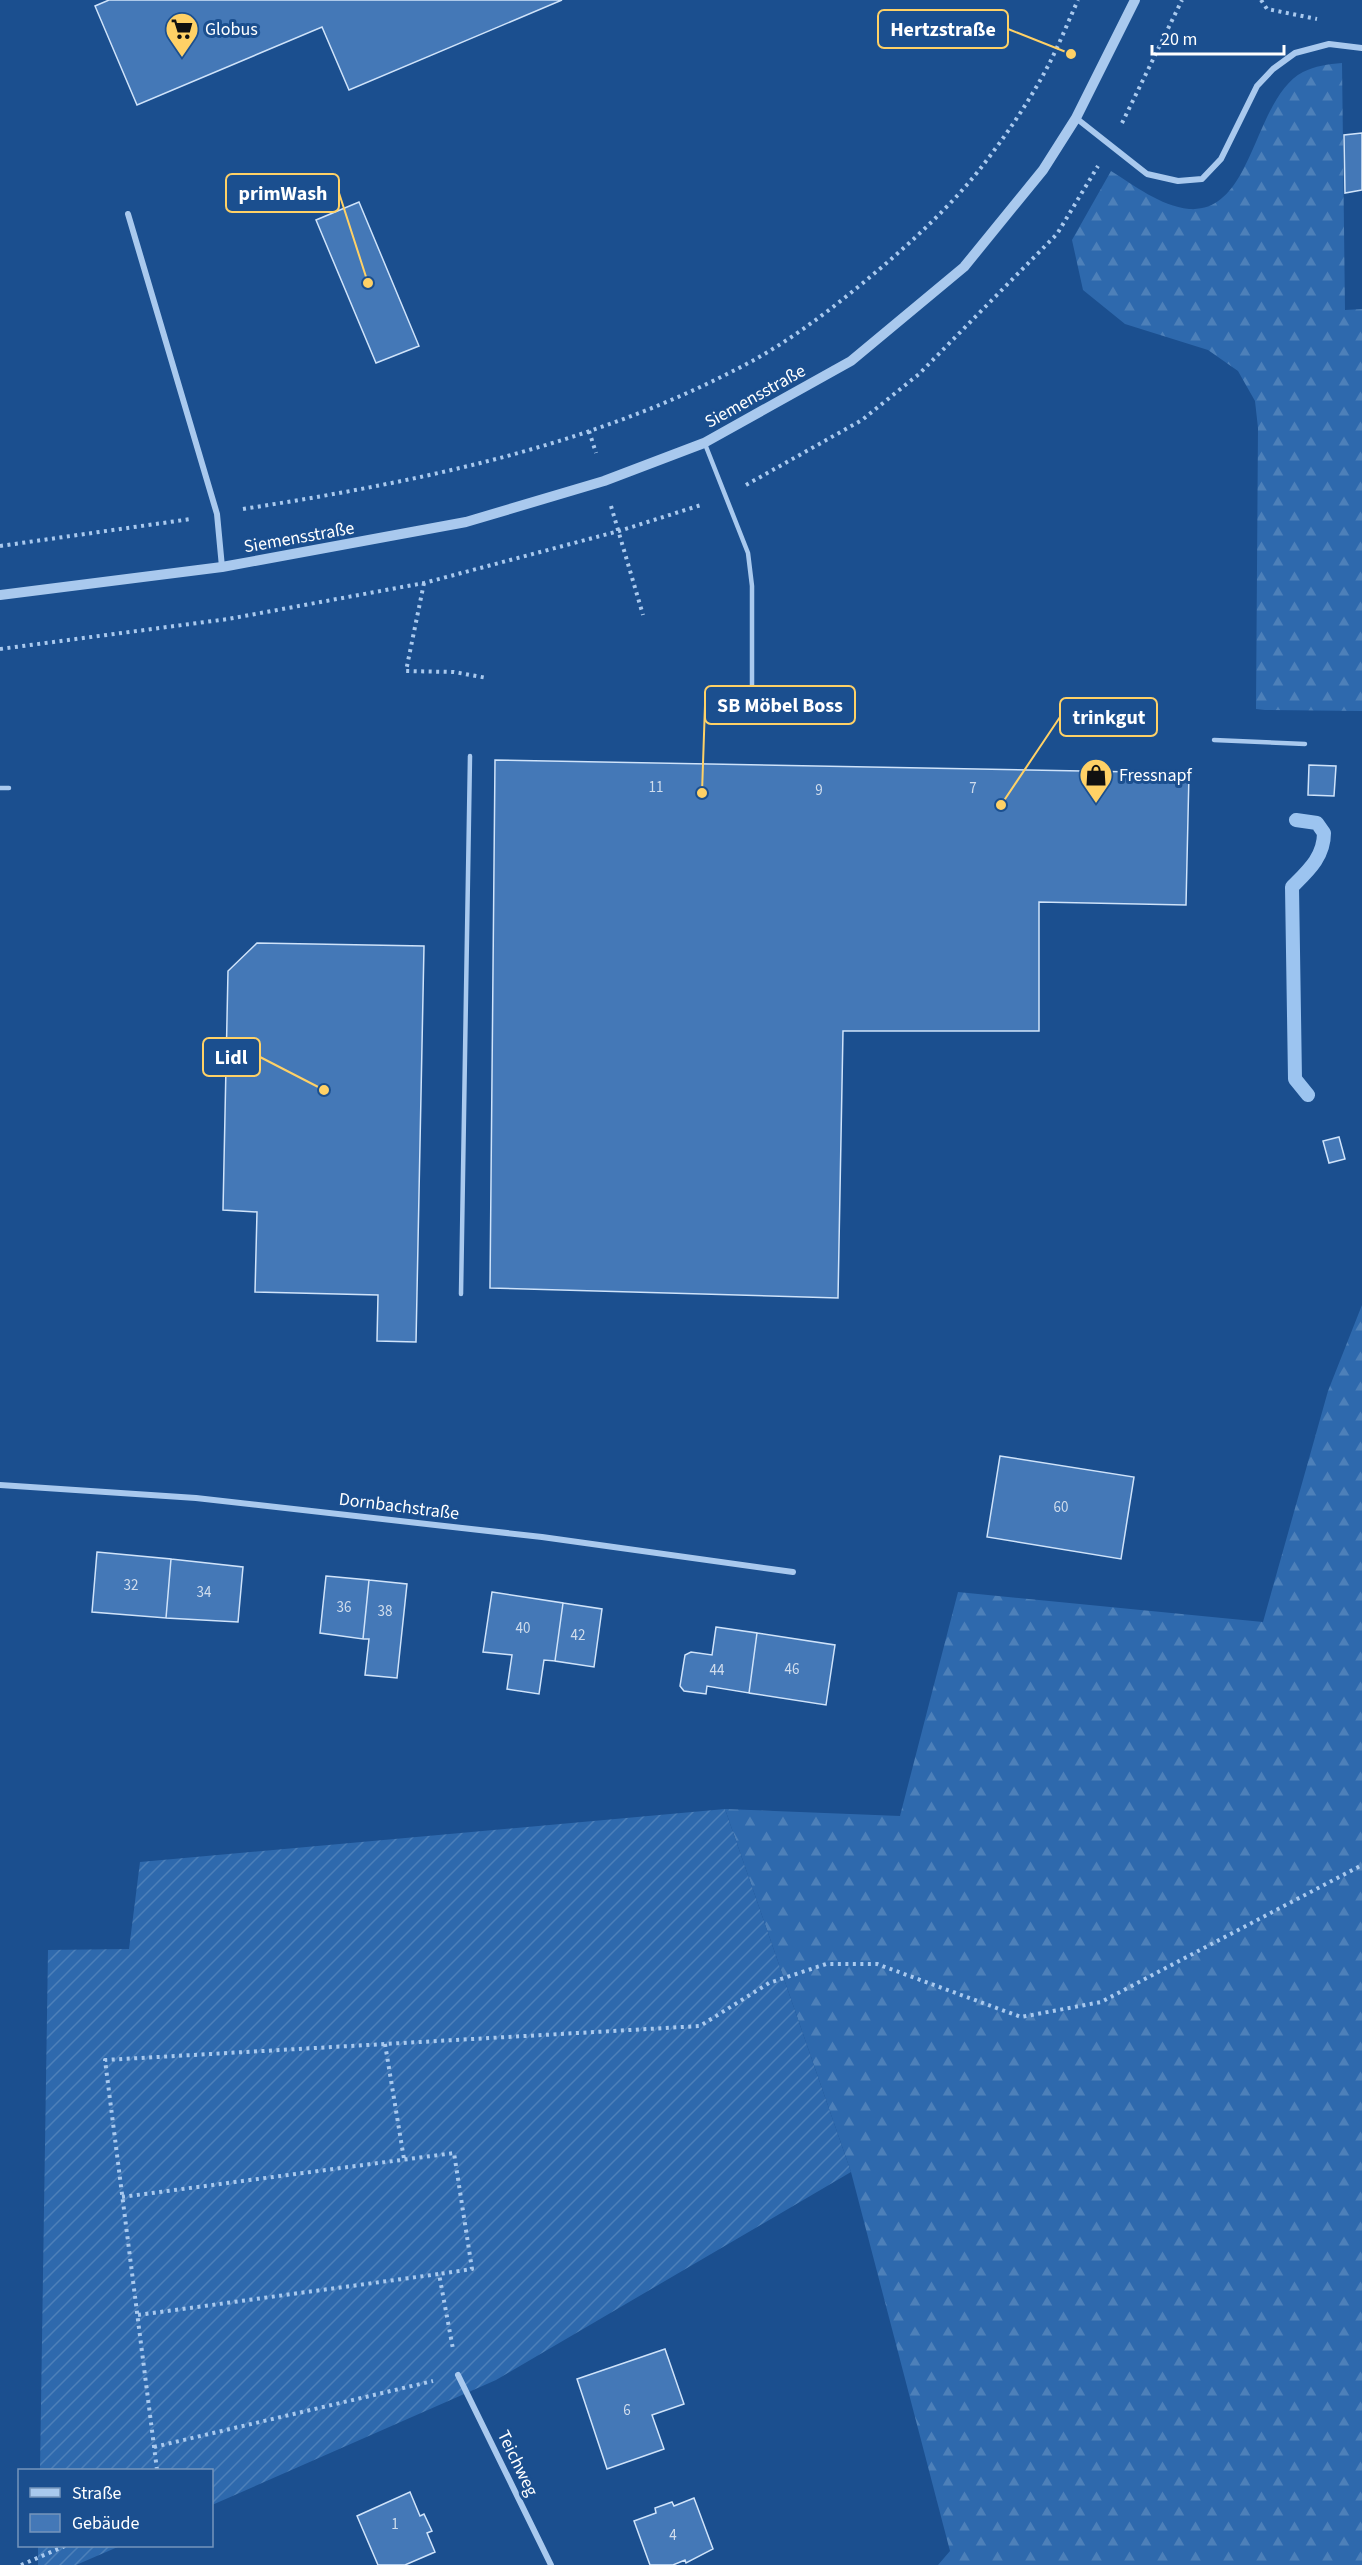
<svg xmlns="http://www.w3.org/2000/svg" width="1362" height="2565" viewBox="0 0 1362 2565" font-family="'Source Sans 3',sans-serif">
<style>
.forest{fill:url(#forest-firs)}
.garden{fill:url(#garden-furrows)}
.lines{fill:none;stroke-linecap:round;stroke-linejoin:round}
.stream{stroke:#9cc4f0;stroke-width:14}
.building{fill:#4478b7;stroke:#cfe3fa;stroke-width:1.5}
.path{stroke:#a9c9ee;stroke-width:4;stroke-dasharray:3 4.5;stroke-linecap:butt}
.service{stroke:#a9c9ee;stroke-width:4.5}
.minor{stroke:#a9c9ee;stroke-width:6}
.tertiary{stroke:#a9c9ee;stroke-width:10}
.labels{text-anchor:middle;stroke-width:6;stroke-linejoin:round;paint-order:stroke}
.number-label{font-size:15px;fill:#d0dded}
.poi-label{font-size:18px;fill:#fff;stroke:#1b4f8f;text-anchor:start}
.street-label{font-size:18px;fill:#fff;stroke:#1b4f8f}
.leader{fill:none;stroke:#ffd166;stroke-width:2}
.callout-dot{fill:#ffd166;stroke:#1b4f8f;stroke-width:2}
.callout{fill:#1b4f8f;stroke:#ffd166;stroke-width:2}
.callout-label{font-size:20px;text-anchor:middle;font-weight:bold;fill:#fff}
</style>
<defs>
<pattern id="forest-firs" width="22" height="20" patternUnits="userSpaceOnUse" patternTransform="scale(1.5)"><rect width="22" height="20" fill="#2e69ad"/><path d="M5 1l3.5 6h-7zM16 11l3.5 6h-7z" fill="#4d80b9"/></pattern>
<pattern id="garden-furrows" width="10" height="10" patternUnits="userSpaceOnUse" patternTransform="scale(1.5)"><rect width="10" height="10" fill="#2e69ad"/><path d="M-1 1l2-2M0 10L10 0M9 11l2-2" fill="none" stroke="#4d80b9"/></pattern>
</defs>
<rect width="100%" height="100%" fill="#1b4f8f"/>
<path class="forest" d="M 1342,63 L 1345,310 L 1362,309 L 1362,711 L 1265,710 L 1256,709 L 1258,428 L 1255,401 L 1238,371 L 1208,350 L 1125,324 L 1083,290 L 1072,240 L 1111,171 C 1134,185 1160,206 1189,209 C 1254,214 1253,98 1303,72 C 1315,66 1328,64 1342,63 Z
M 1362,1305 L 1362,2565 L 938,2565 L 950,2551 L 851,2172 L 725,1809 L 900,1816 L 958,1592 L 1263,1622 L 1328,1391 Z"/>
<path class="garden" d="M 725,1809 L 851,2172 L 496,2380 L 212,2505 L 212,2470 L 40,2470 L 48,1950 L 129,1949 L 140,1862 Z
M 38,2546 L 120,2546 L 76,2565 L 38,2565 Z"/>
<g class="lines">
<path class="stream" d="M 1296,820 L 1317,823 L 1324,833 C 1324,857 1308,871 1292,887 L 1295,1079 L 1308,1095"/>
</g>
<path class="building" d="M 109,0 L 562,0 L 349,90 L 322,27 L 137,105 L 95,6 Z
M 1362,133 L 1362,190 L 1345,193 L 1344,135 Z
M 359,202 L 419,346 L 376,363 L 316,220 Z
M 495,760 L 1189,773 L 1186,905 L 1039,902 L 1039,1031 L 843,1031 L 838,1298 L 490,1288 Z
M 1309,765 L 1336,766 L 1334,796 L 1308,795 Z
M 257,943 L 424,946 L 416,1342 L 377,1341 L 378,1295 L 255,1292 L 257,1212 L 223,1210 L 228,971 Z
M 1339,1137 L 1345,1159 L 1329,1163 L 1323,1141 Z
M 1000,1456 L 1134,1477 L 1121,1559 L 987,1537 Z
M 97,1552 L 171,1559 L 166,1618 L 92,1612 Z
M 171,1559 L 243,1567 L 238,1622 L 166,1618 Z
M 326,1576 L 369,1580 L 363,1639 L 320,1633 Z
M 369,1580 L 407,1584 L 397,1678 L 365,1675 L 369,1639 L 363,1639 Z
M 492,1592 L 563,1603 L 555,1661 L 544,1660 L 539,1694 L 507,1689 L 512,1655 L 483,1652 Z
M 563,1603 L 602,1609 L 594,1667 L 555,1661 Z
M 716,1627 L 757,1633 L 749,1693 L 707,1686 L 706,1694 L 684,1691 L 680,1686 L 685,1655 L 691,1652 L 712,1655 Z
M 757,1633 L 835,1645 L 826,1705 L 749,1693 Z
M 665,2349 L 684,2404 L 652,2415 L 664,2449 L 607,2469 L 577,2379 Z
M 410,2492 L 420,2516 L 424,2514 L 432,2531 L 427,2533 L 435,2552 L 405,2565 L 378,2565 L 357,2516 Z
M 694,2498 L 713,2549 L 686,2563 L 685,2560 L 673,2565 L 650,2565 L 634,2521 L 656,2513 L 655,2508 L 672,2502 L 674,2506 Z"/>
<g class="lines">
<path class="path" d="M 1261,0 L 1267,9 L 1317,19
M 1122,123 L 1182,0
M 589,431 L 596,453
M 746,485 L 862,420 L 919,374 L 1057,234 L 1098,166
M 611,506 L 643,615
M 243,509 C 411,483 581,449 733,371 C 790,343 841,302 889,261 C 921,233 953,203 980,169 C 1005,137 1029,102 1048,66 C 1059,45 1068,22 1078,0
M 0,546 L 191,519
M 424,583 L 406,671 L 454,672 L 487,678
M 0,649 L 228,619 L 424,583 L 619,531 L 701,505
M 385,2044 L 404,2159
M 122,2197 L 454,2153 L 472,2269 L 439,2274
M 138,2315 L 439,2274 L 453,2349
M 154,2447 L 433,2381
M 157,2470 L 105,2060 L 700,2026 L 769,1983 L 826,1964 L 877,1964 L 1021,2017 L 1101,2002 L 1362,1865
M 21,2565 L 65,2546"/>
<path class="service" d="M 705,444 L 748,553 L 752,586 L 752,703
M 1214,740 L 1305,744
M 0,788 L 9,788
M 461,1294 L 470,756"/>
<path class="minor" d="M 1076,118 L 1147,174 L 1178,181 L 1202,179 L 1221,159 L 1257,86 L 1273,69 L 1295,53 L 1329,44 L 1362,48
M 128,214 L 217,514 L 222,567
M 0,1485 L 196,1498 L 542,1537 L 793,1572
M 458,2375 L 551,2565"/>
<path class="tertiary" d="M 0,595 L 222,567 L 466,522 L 604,481 L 704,443 L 851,361 L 964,267 L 1043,170 L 1076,118 L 1135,0"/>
</g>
<defs>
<symbol id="supermarket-pin" viewBox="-11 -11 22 30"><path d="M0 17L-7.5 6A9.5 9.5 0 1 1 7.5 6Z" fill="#ffd166" stroke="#1b4f8f"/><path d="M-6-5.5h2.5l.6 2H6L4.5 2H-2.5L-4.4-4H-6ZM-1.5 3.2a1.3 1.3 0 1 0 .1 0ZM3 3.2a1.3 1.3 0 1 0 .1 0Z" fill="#111"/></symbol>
<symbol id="shop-pin" viewBox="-11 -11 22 30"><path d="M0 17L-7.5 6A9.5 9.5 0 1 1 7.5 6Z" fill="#ffd166" stroke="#1b4f8f"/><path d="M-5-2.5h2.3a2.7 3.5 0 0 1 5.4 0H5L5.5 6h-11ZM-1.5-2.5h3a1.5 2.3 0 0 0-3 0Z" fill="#111"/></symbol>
</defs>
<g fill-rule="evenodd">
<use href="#supermarket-pin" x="163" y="10" width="38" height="52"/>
<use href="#shop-pin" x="1077" y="756" width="38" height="52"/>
</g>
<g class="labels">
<g class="number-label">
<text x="656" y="792">11</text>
<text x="973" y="793">7</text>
<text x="819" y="795">9</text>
<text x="1061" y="1512">60</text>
<text x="131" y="1590">32</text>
<text x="204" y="1597">34</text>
<text x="344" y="1612">36</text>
<text x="385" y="1616">38</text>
<text x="523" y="1633">40</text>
<text x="578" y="1640">42</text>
<text x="792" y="1674">46</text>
<text x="717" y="1675">44</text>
<text x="627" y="2415">6</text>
<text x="395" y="2529">1</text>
<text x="673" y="2540">4</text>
</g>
<g class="poi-label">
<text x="205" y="35">Globus</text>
<text x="1119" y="781">Fressnapf</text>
</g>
<g class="street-label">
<text transform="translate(755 396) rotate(-29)" y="6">Siemensstraße</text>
<text transform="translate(299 537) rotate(-10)" y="6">Siemensstraße</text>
<text transform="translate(399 1506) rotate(7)" y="6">Dornbachstraße</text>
<text transform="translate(518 2463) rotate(64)" y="6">Teichweg</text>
</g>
</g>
<path class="leader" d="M1071 54L1008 29M368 283L339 193M702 793L705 705M1001 805L1060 717M324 1090L260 1057"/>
<g class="callout-dot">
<circle cx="1071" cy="54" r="6"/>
<circle cx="368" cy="283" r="6"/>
<circle cx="702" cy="793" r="6"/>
<circle cx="1001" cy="805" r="6"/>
<circle cx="324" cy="1090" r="6"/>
</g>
<g class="callout">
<rect x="878" y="10" width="130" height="38" rx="6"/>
<rect x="226" y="174" width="113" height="38" rx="6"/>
<rect x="705" y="686" width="150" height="38" rx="6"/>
<rect x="1060" y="698" width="97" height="38" rx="6"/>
<rect x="203" y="1038" width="57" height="38" rx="6"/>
</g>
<g class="callout-label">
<text x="943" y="36">Hertzstraße</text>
<text x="283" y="200">primWash</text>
<text x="780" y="712">SB Möbel Boss</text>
<text x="1109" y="724">trinkgut</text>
<text x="231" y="1064">Lidl</text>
</g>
<rect x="18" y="2469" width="195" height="78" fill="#1b4f8f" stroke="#7695bc" stroke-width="1.5"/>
<rect x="30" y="2488" width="30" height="9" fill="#a9c9ee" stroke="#7695bc" stroke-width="1.5"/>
<text x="72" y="2499" font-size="18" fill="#ffffff">Straße</text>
<rect x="30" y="2514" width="30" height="18" fill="#4478b7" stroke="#7695bc" stroke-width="1.5"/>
<text x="72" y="2529" font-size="18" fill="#ffffff">Gebäude</text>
<path d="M1152 45v9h132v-9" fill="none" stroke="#ffffff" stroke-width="3"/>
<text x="1161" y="45" font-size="18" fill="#ffffff" stroke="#1b4f8f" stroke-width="4.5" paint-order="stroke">20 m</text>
</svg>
